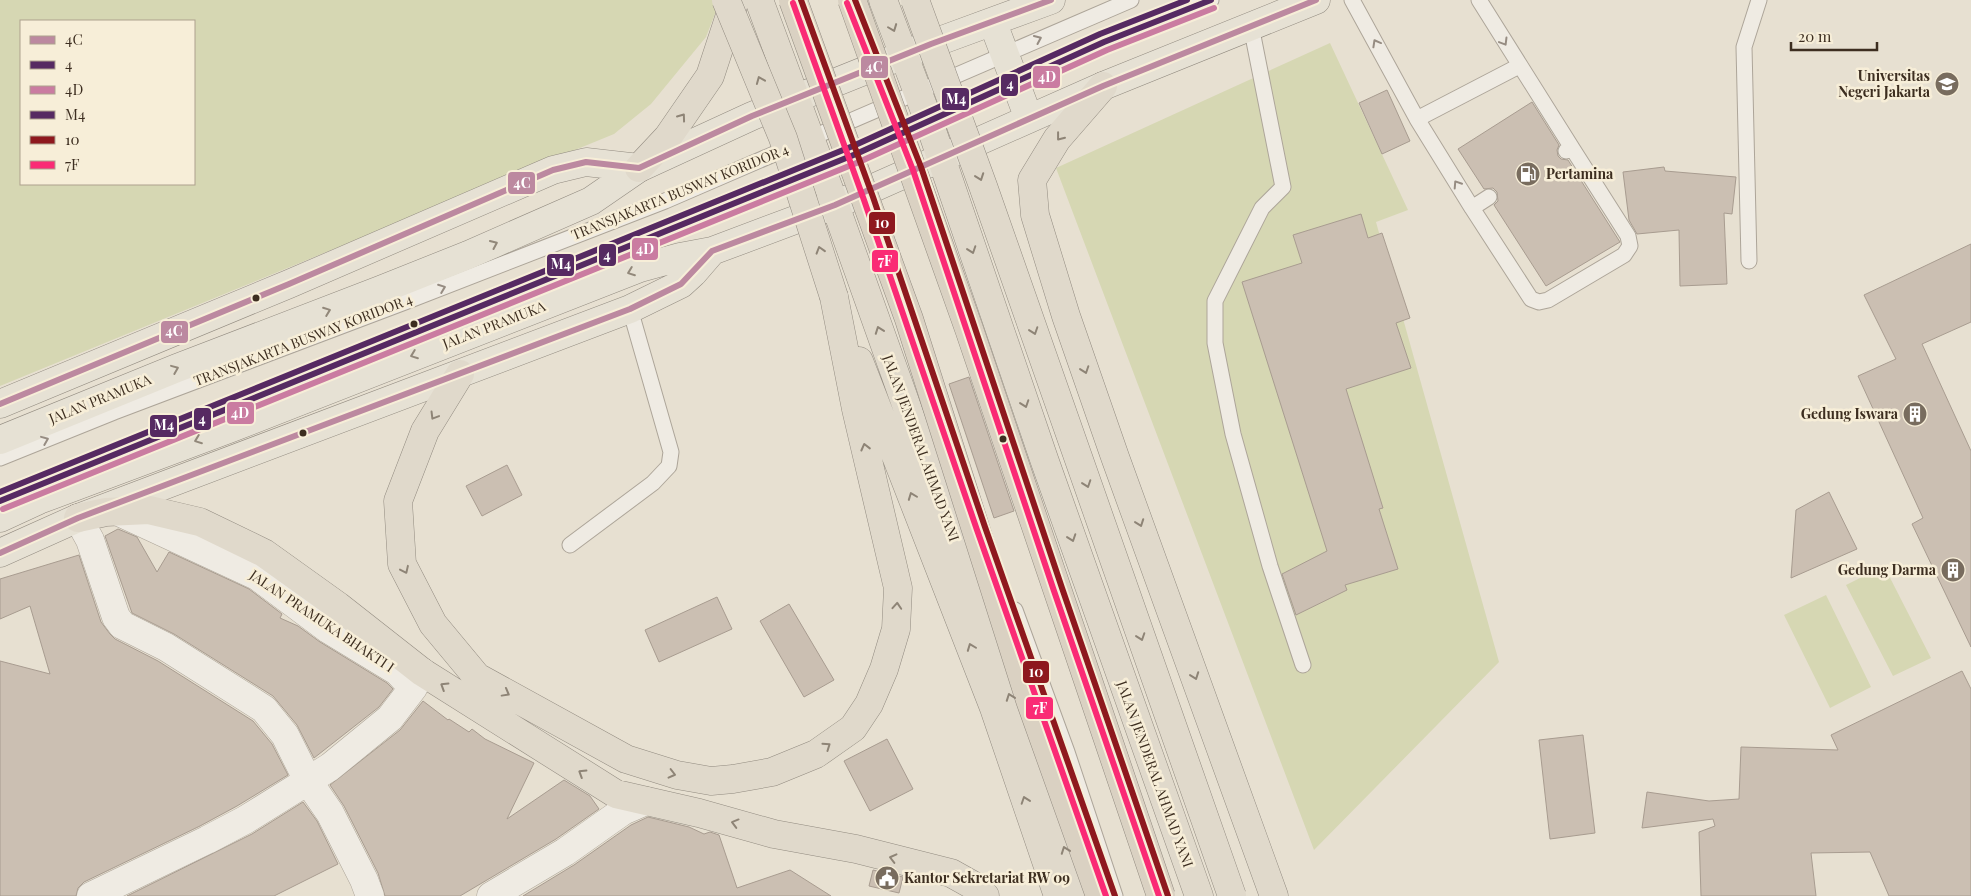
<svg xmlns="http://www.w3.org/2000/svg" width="1971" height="896" viewBox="0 0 1971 896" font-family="'Playfair Display',serif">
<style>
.green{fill:#d6d7b3;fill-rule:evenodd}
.building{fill:#cbbfb2;stroke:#a89c90}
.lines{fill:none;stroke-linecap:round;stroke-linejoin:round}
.service-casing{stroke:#ada599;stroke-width:17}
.minor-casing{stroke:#ada599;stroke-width:29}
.primary-casing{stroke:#928b80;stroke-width:29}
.trunk-casing{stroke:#928b80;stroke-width:29}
.service{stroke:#efebe3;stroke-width:15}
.minor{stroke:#efebe3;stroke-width:28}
.primary{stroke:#e6e1d4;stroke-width:28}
.trunk{stroke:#e0d9cb;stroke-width:28}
.trunk-bridge-casing{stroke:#928b80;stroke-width:29;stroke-linecap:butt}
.motorway-bridge-casing{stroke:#928b80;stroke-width:29;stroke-linecap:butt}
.trunk-bridge{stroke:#e0d9cb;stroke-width:28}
.motorway-bridge{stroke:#dad1c2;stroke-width:28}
.bus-1-casing{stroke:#f7eed8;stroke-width:10}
.bus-2-casing{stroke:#f7eed8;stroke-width:10}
.bus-3-casing{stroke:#f7eed8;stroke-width:10}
.bus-4-casing{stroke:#f7eed8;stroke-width:10}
.bus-5-casing{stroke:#f7eed8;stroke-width:10}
.bus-6-casing{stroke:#f7eed8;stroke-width:10}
.bus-1{stroke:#bc89a0;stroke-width:6}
.bus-2{stroke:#562a62;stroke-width:6}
.bus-3{stroke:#ca7ca1;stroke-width:6}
.bus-4{stroke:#562a62;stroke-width:6}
.bus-5{stroke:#8e181e;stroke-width:6}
.bus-6{stroke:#fa2b75;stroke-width:6}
.oneway{stroke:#8e8476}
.oneway2{stroke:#968c82}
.oneway3{stroke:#92887a}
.bus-dot{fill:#3d2e20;stroke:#f7eed8;stroke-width:2}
.labels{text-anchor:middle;stroke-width:5;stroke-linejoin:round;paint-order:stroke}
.poi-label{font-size:14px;font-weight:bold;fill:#3d2e20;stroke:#f7eed8;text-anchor:end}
.street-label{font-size:14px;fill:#3d2e20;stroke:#f7eed8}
.line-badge{stroke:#f7eed8;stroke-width:2}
.badge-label{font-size:14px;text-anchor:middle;font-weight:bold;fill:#fff}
</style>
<rect width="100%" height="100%" fill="#e7e0d1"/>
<!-- green -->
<path class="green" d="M0,0h716l2,6 -12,31 -55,67 -37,30 -614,252zM21,21h173v163h-173z
M1330,43l78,167 -32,12 123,440 -185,188 -258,-682z
M1884,566l47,92 -38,18 -47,-91z
M1826,595l45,92 -41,21 -46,-93z"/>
<!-- building -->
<path class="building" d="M1387,90l23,51 -28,13 -23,-51z
M1532,102l27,43 -2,5 1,6 3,3 7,1 52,82 -74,44 -52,-81 4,-4 -1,-9 -4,-4 -9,1 -26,-40z
M1664,167l1,4 71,6 -4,37 -8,-1 3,71 -47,2 -1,-56 -42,4 -8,-14 -6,-48z
M1361,214l7,24 14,-5 28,85 -14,5 15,45 -65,21 37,119 -4,1 19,60 -53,16 2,5 -51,25 -14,-41 45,-23 -85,-269 60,-19 -9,-28z
M1971,244v78l-49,22 49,107v196l-59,-123 11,-6 -65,-142 38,-17 -32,-64z
M969,377l45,134 -20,7 -45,-134z
M507,465l15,30 -40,21 -16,-30z
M1829,492l28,57 -66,29 5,-68z
M118,529l19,8 20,35 12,-20 80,37 33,25 -2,4 18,8 22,16 67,41 6,6 -14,18 -65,51 -17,-33 -24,-29 -99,-62 -42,-21 -27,-77z
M79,555l22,67 9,12 5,5 43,22 95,60 19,23 16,31 -51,31 -37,20 -116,56 -6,6 -2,8h-76v-235l50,13 -20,-68 -30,13v-40z
M717,597l15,32 -73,33 -14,-32z
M789,604l45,76 -30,17 -44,-76z
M1962,671l9,18v207h-82l-19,-44 -59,1 5,43h-115l-2,-64 16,-6 -2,-7 -71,9 5,-36 62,9 30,-2 2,-52 97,3 -7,-15z
M423,701l25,19 1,-1 20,13 3,-3 13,10 49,24 -27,56 57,-39 26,16 9,13 -43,30 -96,57h-75l-7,-23 -34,-67 -14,-21 70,-55z
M1583,735l12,98 -45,6 -11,-99z
M887,739l26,50 -43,22 -26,-50z
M303,802l14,19 21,43 -64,32h-147l125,-62z
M648,817l41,10 15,7 6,-2 9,3 18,53 53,-18 41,26h-308l51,-31 57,-40z
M873,870l30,7 -4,16 -30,-7z"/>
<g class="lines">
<defs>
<path id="service" d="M1352,0l65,119 55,89 17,-11
M1479,0l93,148 -6,3
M1251,26l32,161 -21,21 -47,93v42l18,91 37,132 33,99
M1417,119l102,-53
M1472,208l59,91 8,3 9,-2 76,-45 6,-9 -2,-10 -56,-88
M1749,261l-5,-214 15,-47
M0,458l114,-46 291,-110 260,-101 466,-201
M0,501l856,-347 248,-112 107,-42
M570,545l83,-62 16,-17 2,-14 -41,-143
M1015,610l52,142 48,144"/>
<path id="minor" d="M117,511l140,65 71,53 69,42 16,17
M78,518l12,22 26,77 6,8 44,22 98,62 21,26 23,46 22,32 34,67 6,16
M91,896l116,-56 38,-20 85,-53 60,-49 23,-30 9,-16
M491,896l74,-44 58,-41 23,-10"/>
<path id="primary" d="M993,23l36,96
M0,404l289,-120 264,-114 33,-8 53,6
M0,440l177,-72 203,-78 88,-35 123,-54 48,-33 113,-52 179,-72 120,-44
M0,518l39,-18 190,-71 411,-161 40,-11 32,-6
M0,553l78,-35 552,-209 51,-25 12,-11 19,-22 123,-46 268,-119 213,-86"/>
<path id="trunk" d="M759,0l76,205 246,691
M883,0l46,122 115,337 155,437
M1103,86l-46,53 -25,41 3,35 31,101 49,141 159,439
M639,168l29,-31 42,-61 25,-76
M859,361l135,347 64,188
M460,374l-35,57 -27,70 4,63 31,60 44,53 149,82 51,16 34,6 22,-2 39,-7 44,-18 37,-26 16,-24 15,-35 12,-40 2,-41 -42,-179 -22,-112
M78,518l28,-6 43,-2 51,12 64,31 74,53 84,66 194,122 83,19 75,21 82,15 95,24 25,14 9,9"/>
</defs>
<!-- service casing -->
<use href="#service" class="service-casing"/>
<!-- minor casing -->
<use href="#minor" class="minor-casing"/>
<!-- primary casing -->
<use href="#primary" class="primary-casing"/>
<!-- trunk casing -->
<use href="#trunk" class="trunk-casing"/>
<!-- service -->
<use href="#service" class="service"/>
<!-- minor -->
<use href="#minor" class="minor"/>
<!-- primary -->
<use href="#primary" class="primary"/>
<!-- trunk -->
<use href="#trunk" class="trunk"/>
<defs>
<path id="trunk-bridge" d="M726,0l57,138 51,159
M915,0l68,186 249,710"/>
<path id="motorway-bridge" d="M793,0l116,319 121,381 70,196
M852,0l117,329 192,567"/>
</defs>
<!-- trunk-bridge casing -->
<use href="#trunk-bridge" class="trunk-bridge-casing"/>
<!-- motorway-bridge casing -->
<use href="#motorway-bridge" class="motorway-bridge-casing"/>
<!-- trunk-bridge -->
<use href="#trunk-bridge" class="trunk-bridge"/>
<!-- motorway-bridge -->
<use href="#motorway-bridge" class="motorway-bridge"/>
<defs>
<path id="bus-1" d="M0,404l289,-120 264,-114 33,-8 53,6 113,-52 179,-72 120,-44
M0,553l78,-35 552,-209 51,-25 31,-33 123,-46 268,-119 213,-86"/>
<path id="bus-2" d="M0,501l856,-347 248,-112 107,-42"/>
<path id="bus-3" d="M3,509l856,-347 248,-112 107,-42"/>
<path id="bus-4" d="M0,492l853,-346 247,-112 87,-34"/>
<path id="bus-5" d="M801,0l72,197 112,330 130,369
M855,0l66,167 141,421 106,308"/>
<path id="bus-6" d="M793,3l71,197 113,330 129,366
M847,3l66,167 141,421 105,305"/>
</defs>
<!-- bus-1 casing -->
<use href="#bus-1" class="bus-1-casing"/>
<!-- bus-2 casing -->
<use href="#bus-2" class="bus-2-casing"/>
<!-- bus-3 casing -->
<use href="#bus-3" class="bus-3-casing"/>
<!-- bus-4 casing -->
<use href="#bus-4" class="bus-4-casing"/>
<!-- bus-5 casing -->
<use href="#bus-5" class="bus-5-casing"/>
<!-- bus-6 casing -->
<use href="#bus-6" class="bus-6-casing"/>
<!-- bus-1 -->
<use href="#bus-1" class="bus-1"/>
<!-- bus-2 -->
<use href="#bus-2" class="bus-2"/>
<!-- bus-3 -->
<use href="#bus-3" class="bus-3"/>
<!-- bus-4 -->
<use href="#bus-4" class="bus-4"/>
<!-- bus-5 -->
<use href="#bus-5" class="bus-5"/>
<!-- bus-6 -->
<use href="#bus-6" class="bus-6"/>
</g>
<!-- one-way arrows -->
<defs><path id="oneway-chevron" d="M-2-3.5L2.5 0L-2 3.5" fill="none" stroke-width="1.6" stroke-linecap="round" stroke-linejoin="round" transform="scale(1.25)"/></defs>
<g class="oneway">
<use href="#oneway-chevron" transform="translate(893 28) rotate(69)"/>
<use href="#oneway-chevron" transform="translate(760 80) rotate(-112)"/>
<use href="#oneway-chevron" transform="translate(682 117) rotate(-54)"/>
<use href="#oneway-chevron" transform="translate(1060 137) rotate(128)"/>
<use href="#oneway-chevron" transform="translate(980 177) rotate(70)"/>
<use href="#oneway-chevron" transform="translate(820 250) rotate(-107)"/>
<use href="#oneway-chevron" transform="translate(972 250) rotate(71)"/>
<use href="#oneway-chevron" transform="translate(879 330) rotate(-110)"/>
<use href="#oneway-chevron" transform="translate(1034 331) rotate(71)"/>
<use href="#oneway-chevron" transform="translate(1085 370) rotate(71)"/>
<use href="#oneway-chevron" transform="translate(1025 404) rotate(71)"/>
<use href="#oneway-chevron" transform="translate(434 416) rotate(121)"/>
<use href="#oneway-chevron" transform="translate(865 447) rotate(-104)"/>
<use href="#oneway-chevron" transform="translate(1087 484) rotate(71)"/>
<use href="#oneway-chevron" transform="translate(912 496) rotate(-111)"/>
<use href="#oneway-chevron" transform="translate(1140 523) rotate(70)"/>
<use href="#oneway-chevron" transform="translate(1072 538) rotate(71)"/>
<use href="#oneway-chevron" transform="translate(405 570) rotate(65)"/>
<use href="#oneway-chevron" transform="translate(897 606) rotate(-86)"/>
<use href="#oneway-chevron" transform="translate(1141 637) rotate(71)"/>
<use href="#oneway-chevron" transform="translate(971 647) rotate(-111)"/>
<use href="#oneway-chevron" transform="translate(1195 676) rotate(70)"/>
<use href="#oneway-chevron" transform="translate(444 686) rotate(-148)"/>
<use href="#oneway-chevron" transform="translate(506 693) rotate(29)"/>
<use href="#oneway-chevron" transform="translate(1010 697) rotate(-110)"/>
<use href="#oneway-chevron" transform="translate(827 746) rotate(-35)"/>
<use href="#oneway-chevron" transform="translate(582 773) rotate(-148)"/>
<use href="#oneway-chevron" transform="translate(672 774) rotate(14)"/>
<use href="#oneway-chevron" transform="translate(1025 800) rotate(-109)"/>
<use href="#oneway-chevron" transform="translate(735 823) rotate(-165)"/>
<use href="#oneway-chevron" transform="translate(1065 850) rotate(-110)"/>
<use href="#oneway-chevron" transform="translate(893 858) rotate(-166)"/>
</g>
<g class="oneway2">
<use href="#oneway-chevron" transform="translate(1038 39) rotate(-24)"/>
<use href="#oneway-chevron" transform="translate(1504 42) rotate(59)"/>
<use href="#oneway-chevron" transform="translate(1376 43) rotate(-119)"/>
<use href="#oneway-chevron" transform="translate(1457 184) rotate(-123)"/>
<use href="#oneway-chevron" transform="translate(442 288) rotate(-21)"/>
<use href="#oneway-chevron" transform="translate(45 440) rotate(-22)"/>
</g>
<g class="oneway3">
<use href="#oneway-chevron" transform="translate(494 244) rotate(-24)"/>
<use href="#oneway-chevron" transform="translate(631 272) rotate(159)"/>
<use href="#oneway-chevron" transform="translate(327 311) rotate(-21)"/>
<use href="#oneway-chevron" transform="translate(414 355) rotate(159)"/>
<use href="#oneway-chevron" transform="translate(175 369) rotate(-22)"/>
<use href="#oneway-chevron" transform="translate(198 440) rotate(159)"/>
</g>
<!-- icons -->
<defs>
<symbol id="university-disc" viewBox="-11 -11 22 22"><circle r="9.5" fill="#786c5e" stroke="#f7eed8"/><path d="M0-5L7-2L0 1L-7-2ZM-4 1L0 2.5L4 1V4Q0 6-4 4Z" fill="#fff"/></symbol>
<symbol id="fuel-disc" viewBox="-11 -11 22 22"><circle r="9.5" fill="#786c5e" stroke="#f7eed8"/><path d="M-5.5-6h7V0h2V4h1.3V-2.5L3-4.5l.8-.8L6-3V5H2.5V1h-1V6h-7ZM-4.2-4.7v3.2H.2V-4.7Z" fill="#fff"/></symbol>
<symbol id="building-disc" viewBox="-11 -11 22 22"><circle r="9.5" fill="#786c5e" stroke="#f7eed8"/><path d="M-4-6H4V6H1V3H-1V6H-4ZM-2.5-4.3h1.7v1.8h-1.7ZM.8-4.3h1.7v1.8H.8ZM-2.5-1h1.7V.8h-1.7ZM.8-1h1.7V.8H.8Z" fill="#fff"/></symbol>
<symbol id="civic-disc" viewBox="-11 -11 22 22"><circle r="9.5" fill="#786c5e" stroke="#f7eed8"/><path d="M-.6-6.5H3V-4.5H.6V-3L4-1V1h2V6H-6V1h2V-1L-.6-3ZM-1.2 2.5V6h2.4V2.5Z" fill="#fff"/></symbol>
</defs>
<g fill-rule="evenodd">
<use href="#university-disc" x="1933" y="70" width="28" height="28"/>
<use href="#fuel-disc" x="1514" y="160" width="28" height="28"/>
<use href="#building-disc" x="1901" y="400" width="28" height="28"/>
<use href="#building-disc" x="1939" y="556" width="28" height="28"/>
<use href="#civic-disc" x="873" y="864" width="28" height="28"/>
</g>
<!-- markers -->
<g class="bus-dot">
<circle cx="256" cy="298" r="4.5"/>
<circle cx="414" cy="324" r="4.5"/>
<circle cx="303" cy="433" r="4.5"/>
<circle cx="1003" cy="439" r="4.5"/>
</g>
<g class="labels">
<!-- poi labels -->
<g class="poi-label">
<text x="1930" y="81">Universitas<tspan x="1930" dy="16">Negeri Jakarta</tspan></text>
<text x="1546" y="179" text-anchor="start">Pertamina</text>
<text x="1898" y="419">Gedung Iswara</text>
<text x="1936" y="575">Gedung Darma</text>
<text x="904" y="883" text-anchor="start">Kantor Sekretariat RW 09</text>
</g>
<!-- street labels -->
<g class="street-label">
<text transform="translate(680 192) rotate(-22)" y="5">TRANSJAKARTA BUSWAY KORIDOR 4</text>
<text transform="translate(494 325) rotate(-21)" y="5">JALAN PRAMUKA</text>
<text transform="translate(303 340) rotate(-21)" y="5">TRANSJAKARTA BUSWAY KORIDOR 4</text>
<text transform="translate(100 399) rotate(-22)" y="5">JALAN PRAMUKA</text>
<text transform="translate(921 448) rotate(70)" y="5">JALAN JENDERAL AHMAD YANI</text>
<text transform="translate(322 621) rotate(34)" y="5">JALAN PRAMUKA BHAKTI I</text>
<text transform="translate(1155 774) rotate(70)" y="5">JALAN JENDERAL AHMAD YANI</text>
</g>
</g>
<g class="line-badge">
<rect x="860" y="55" width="29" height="24" rx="5" fill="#bc89a0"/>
<rect x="1032" y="65" width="29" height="24" rx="5" fill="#ca7ca1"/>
<rect x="1000" y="73" width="19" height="24" rx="5" fill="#562a62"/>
<rect x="941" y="87" width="29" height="24" rx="5" fill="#562a62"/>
<rect x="507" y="171" width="29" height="24" rx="5" fill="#bc89a0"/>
<rect x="868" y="211" width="28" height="24" rx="5" fill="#8e181e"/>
<rect x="631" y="237" width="28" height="24" rx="5" fill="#ca7ca1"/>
<rect x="598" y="243" width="19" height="24" rx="5" fill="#562a62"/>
<rect x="871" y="249" width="28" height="24" rx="5" fill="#fa2b75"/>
<rect x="546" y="253" width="29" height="24" rx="5" fill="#562a62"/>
<rect x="160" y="320" width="29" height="24" rx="5" fill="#bc89a0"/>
<rect x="226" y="401" width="29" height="24" rx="5" fill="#ca7ca1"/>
<rect x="193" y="407" width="19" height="24" rx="5" fill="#562a62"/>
<rect x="149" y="414" width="29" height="24" rx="5" fill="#562a62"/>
<rect x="1022" y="660" width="28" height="24" rx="5" fill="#8e181e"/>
<rect x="1025" y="696" width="29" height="24" rx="5" fill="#fa2b75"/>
</g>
<g class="badge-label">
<text x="874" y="72">4C</text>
<text x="1047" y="82">4D</text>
<text x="1010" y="89">4</text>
<text x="956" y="104">M4</text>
<text x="522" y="188">4C</text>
<text x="882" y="228">10</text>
<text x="645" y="254">4D</text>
<text x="607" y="260">4</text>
<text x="885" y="266">7F</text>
<text x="561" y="269">M4</text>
<text x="174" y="336">4C</text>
<text x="240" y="418">4D</text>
<text x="202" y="424">4</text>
<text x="164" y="430">M4</text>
<text x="1036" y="677">10</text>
<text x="1040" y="713">7F</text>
</g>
<!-- legend -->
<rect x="20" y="20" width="175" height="165" fill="#f7eed8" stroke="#ada18e"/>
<rect x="30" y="36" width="25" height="8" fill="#bc89a0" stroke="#ada18e"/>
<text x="65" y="45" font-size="15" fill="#3d2e20">4C</text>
<rect x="30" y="61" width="25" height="8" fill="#562a62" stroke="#ada18e"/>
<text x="65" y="70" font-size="15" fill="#3d2e20">4</text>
<rect x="30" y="86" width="25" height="8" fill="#ca7ca1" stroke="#ada18e"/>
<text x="65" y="95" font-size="15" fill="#3d2e20">4D</text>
<rect x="30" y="111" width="25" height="8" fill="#562a62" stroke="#ada18e"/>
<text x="65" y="120" font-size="15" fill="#3d2e20">M4</text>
<rect x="30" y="136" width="25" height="8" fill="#8e181e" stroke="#ada18e"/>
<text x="65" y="145" font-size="15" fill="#3d2e20">10</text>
<rect x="30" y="161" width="25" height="8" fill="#fa2b75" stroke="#ada18e"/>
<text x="65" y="170" font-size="15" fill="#3d2e20">7F</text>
<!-- scale -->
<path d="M1791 42v8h86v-8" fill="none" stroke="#3d2e20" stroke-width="2.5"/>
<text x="1798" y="42" font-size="15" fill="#3d2e20" stroke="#f7eed8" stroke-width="4" paint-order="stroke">20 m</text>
</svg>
